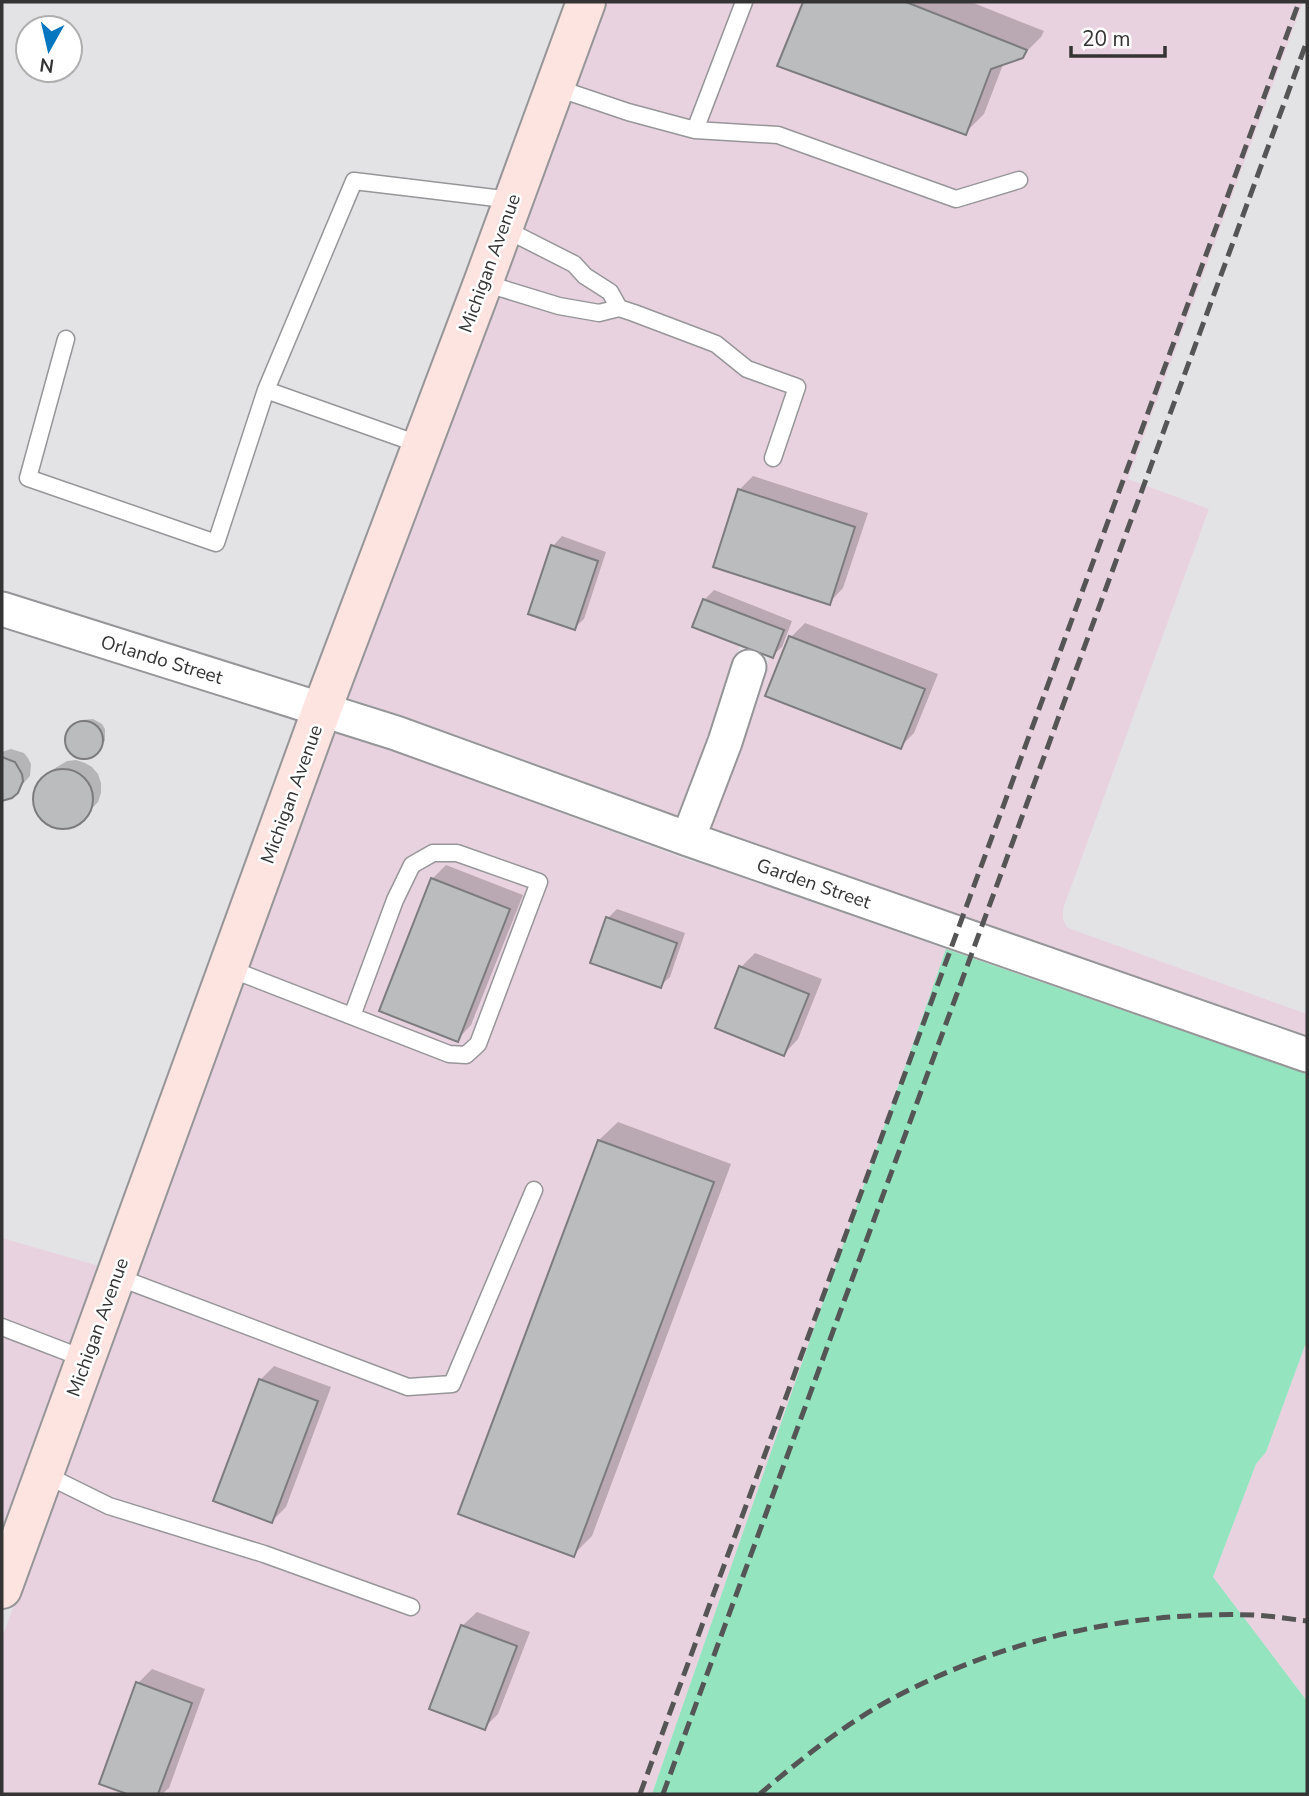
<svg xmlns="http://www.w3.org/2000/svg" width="1309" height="1796" viewBox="0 0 1309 1796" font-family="'Nunito Sans',sans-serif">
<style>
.commercial{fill:#e9d2df}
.green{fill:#93e4bf}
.shadow{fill:#0003}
.building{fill:#bbbcbe;stroke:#7c7c7e;stroke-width:2}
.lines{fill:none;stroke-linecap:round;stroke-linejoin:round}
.lane-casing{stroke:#969699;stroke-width:19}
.street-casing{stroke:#969699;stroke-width:37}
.secondary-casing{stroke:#969699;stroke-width:42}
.lane{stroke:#fff;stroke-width:16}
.street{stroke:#fff;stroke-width:33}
.secondary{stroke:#fde4e1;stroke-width:38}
.rail{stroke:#555556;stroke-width:5;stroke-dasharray:14 7;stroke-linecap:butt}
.labels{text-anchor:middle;stroke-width:5;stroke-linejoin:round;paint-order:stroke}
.street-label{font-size:19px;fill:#343435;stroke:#fff}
</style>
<rect width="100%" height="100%" fill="#e3e3e6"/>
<!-- commercial -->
<path class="commercial" d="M604,2h699l-175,477 81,30 -146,400v10l4,8 4,2 236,85v21l-325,-112 -272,-96 30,-79 30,-92 -30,-11 -30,91 -31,80 -278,-101 -57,-18z
M331,731l60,19 305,113 1,-1 249,87 -294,845h-650v-156z
M2,1238l97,28 -97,275z
M1307,1340v361l-94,-124 43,-113 10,-12z"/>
<!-- green -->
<path class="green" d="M946,949l361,125v266l-41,112 -10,12 -43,113 94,124v93h-655z"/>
<!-- shadow -->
<path class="shadow" d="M805,2h166l73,29 -3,6 -19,19 -18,6 -20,52 -19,19 -185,-68z
M753,476l115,37 -25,75 -14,15 -90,-113z
M562,536l44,16 -22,67 -10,9 -21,-82z
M714,590l78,31 -10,26 -10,9 -68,-56z
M805,623l133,51 -24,59 -14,14 -109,-110z
M93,719l9,5 3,5v12l-13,14 -11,2 -11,-6 -2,-4 -1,-10 11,-15 4,-2z
M11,749l13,4 4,5 3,6 -1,12 -18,20 -10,3v-47z
M76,760l9,3 7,4 6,7 3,9v10l-3,9 -17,18 -8,5 -10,2 -10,-2 -8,-5 -6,-7 -4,-8v-9l7,-16 10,-10 15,-9z
M446,865l77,30 -52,130 -14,15 -25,-161z
M617,909l68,24 -15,44 -10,9 -52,-68z
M755,953l67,26 -24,60 -14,15 -43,-87z
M618,1122l113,42 -139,372 -19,19 26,-415z
M274,1366l57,21 -45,120 -14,14 -12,-141z
M477,1612l53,20 -32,82 -14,14 -22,-102z
M152,1669l53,20 -36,99 -7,6h-30l-31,-11 37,-100z"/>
<!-- building -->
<path class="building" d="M803,2h103l121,48 -4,8 -32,11 -25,66 -189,-69z
M738,489l117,38 -25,78 -117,-38z
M551,545l47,16 -23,69 -47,-16z
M703,599l81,31 -11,28 -81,-31z
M789,636l136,53 -24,60 -136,-53z
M65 740a19 19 0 1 1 38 0a19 19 0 1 1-38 0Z
M2,757l13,5 7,12 1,7 -5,12 -6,5 -10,3z
M33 799a30 30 0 1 1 60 0a30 30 0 1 1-60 0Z
M431,878l79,31 -52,133 -79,-31z
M606,917l71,26 -16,45 -71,-25z
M739,966l70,28 -25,62 -69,-28z
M598,1140l116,42 -140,375 -116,-43z
M259,1379l59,22 -46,122 -59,-22z
M461,1625l56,21 -32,84 -56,-21z
M136,1682l56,21 -34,91h-31l-28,-10z"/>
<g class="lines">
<defs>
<path id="lane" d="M554,87l74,25 67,18 49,-128
M695,130l83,5 178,64 63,-19
M503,228l71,36 11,12 25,16 9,16
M484,283l75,23 40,7 20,-5 15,5 82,31 31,25 50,18 -24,71
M66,339l-38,139 188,65 50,-153 88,-209 158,19
M266,390l155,55
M228,968l221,86 17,1 12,-11 61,-162 -82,-29h-24l-21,12 -17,35 -43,116
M115,1276l293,111 44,-3 82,-194
M2,1327l83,32
M44,1474l65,32 155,48 147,53"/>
<path id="street" d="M2,609l394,124 292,106 619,216
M688,839l37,-97 24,-75"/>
<path id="secondary" d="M2,1589l320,-880 161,-426 103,-281"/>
</defs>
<!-- lane casing -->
<use href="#lane" class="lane-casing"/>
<!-- street casing -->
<use href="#street" class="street-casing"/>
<!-- secondary casing -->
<use href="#secondary" class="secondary-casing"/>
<!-- lane -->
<use href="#lane" class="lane"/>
<!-- street -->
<use href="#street" class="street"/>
<!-- secondary -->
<use href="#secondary" class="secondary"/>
<!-- rail -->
<path class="rail" d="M640,1794l659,-1792
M663,1794l644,-1753
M760,1794c43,-37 89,-73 139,-99 110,-57 232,-84 355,-80 18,1 36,4 53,6"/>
</g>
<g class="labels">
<!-- street labels -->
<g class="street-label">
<text transform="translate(489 263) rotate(-70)" y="7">Michigan Avenue</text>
<text transform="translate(162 659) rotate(17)" y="7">Orlando Street</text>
<text transform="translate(291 794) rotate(-70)" y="7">Michigan Avenue</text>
<text transform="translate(814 883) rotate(19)" y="7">Garden Street</text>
<text transform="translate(97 1327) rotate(-70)" y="7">Michigan Avenue</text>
</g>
</g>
<!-- border -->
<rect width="1309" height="1796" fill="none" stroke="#343435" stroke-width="7"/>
<!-- north arrow -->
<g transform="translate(49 49) rotate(188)"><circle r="33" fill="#ffffff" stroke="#aeaeae" stroke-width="2"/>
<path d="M0-5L12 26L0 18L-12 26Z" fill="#0475bf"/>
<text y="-10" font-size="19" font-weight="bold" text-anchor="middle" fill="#343435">N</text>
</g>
<!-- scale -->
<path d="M1071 46v10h94v-10" fill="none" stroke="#343435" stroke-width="3.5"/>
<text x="1082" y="46" font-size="21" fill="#343435" stroke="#ffffff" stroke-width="5" paint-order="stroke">20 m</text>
</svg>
